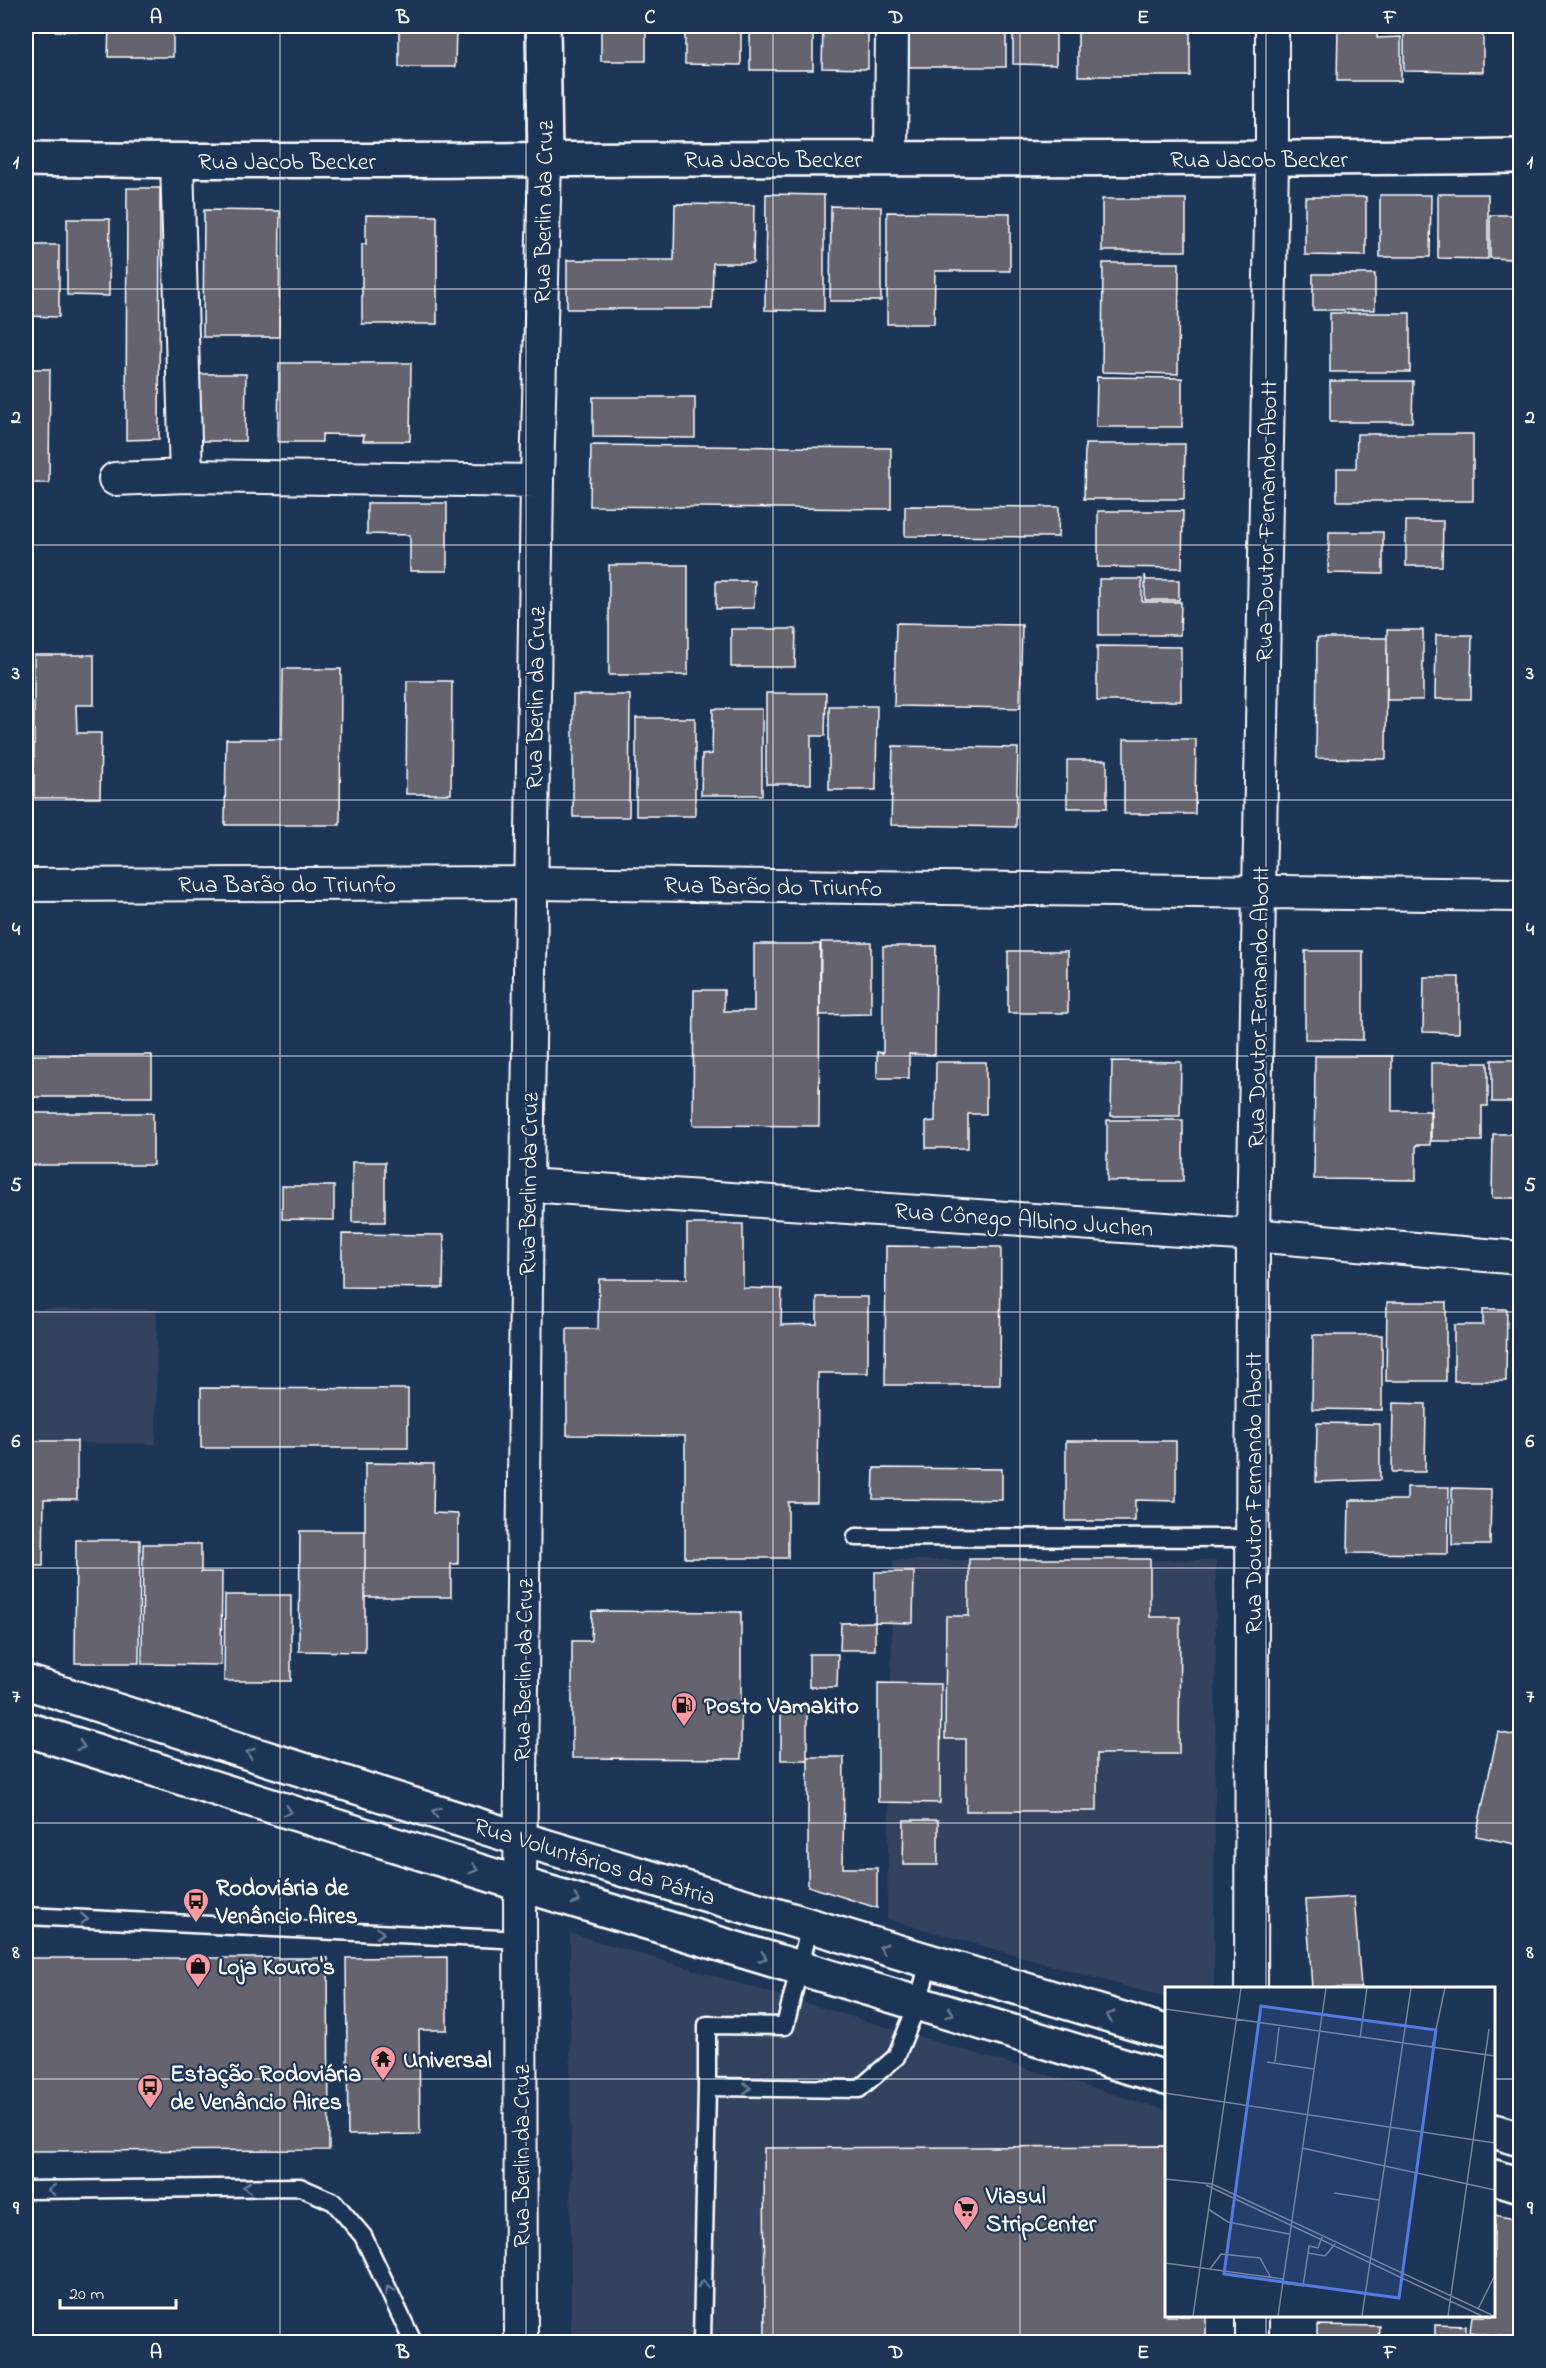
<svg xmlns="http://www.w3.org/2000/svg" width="1546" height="2368" viewBox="0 0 1546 2368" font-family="'Indie Flower',sans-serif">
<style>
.built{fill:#33435e}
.building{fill:#65646e;stroke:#fff;stroke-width:1.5}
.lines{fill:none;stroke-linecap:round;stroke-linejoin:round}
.lane-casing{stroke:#fff;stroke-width:21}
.street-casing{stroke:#fff;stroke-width:36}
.secondary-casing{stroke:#fff;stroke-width:38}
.lane{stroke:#1d3557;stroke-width:16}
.street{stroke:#1d3557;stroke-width:32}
.secondary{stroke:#1d3557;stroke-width:33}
.oneway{stroke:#6c7c92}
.grid{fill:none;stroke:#fff;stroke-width:1.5;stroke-opacity:0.55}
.labels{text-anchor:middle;stroke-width:4.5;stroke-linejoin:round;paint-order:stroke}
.street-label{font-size:24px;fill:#fff;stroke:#1d3557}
.poi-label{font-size:24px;font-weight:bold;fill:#fff;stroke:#1d3557;text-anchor:start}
.inset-road{fill:none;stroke:#77869a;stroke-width:1.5}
.view{fill:#567ae2;fill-opacity:0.15;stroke:#567ae2;stroke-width:3}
.inset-edge{fill:none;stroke:#fff;stroke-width:3}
.neatline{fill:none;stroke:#fff;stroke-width:2}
.grid-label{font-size:20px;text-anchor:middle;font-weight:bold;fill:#fff}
</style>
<rect width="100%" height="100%" fill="#1d3557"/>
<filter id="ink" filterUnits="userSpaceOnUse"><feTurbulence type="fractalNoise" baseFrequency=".0167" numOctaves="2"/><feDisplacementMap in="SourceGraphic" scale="12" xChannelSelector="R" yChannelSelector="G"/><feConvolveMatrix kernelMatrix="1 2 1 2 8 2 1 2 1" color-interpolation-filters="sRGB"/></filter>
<g filter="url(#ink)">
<!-- built -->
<path class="built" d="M26,1309h131l-1,135 -130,-1z
M893,1560h323l-2,428h-48v10l-279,-79z
M570,1933l596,177v206h40v26h-635z"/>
<!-- building -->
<path class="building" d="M55,26h52l-1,5h-51z
M109,26h64v31h-65z
M399,26h57l-1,41h-56z
M601,26h45v35h-45z
M685,26h56v39l-56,-1z
M750,26h63v44h-63z
M823,26h45v43l-46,-1z
M909,26h97v41h-97z
M1013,26h43v39l-43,-1z
M1078,26h112v50h-112z
M1338,26h39v12l24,-1v44h-64z
M1404,26h79v46l-79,-1z
M127,188h33l-1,251 -33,1z
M766,194l58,1v116l-59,-1z
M1438,194h50v65l-50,-1z
M1380,195h51l-1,62h-50z
M1305,197h61v59l-61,-1z
M1102,199h84v52h-84z
M675,204l79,1 -1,58h-40l-1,46h-145v-49h107z
M831,206l50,1v94h-51z
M204,210l76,1 -1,126h-76z
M887,212l123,1v58h-75l-1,53h-47z
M366,215l71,1v108h-75v-80h4z
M1490,215h30v70h-7v-26l-23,-1z
M67,219h43l-1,77 -42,-1z
M26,245h33v72l-33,-1z
M1103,263h76l-1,111 -76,-2z
M1313,274h62v36h-62z
M1330,313h80v59h-80z
M279,363h132l-1,78h-47l1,-6 -42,-1v8h-44z
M26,369h24l-1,114h-23z
M196,374h50l-1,67h-49z
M1097,377l85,1v49h-86z
M1330,381h83l-1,41h-82z
M593,397h102v41l-102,-1z
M1357,434h116v67h-136v-33h19z
M1085,444h100l-1,55h-100z
M591,445l300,3v61l-301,-3z
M367,503h80v68h-37v-36l-43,-1z
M905,506l154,1 -1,30 -153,-1z
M1098,511h85l-1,57 -84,-1z
M1406,521h37l-1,45h-36z
M1329,532h54v42l-55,-1z
M609,565h79v110h-79z
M1145,575l1,5h33v20h-34z
M1099,579h43v23h39l-1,33h-81z
M716,581h39l-1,27 -38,1z
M896,623l126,2 -2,83 -126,-2z
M731,629h65l-1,38h-64z
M1387,630h36v70h-36z
M1436,635h36l-1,64h-36z
M1317,638h70l-1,121 -70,-1z
M1097,646l84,1v54h-84z
M34,655h60v50h-18l1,28h24l-1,65h-66z
M283,669h58l-1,156h-115l1,-86h56z
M407,681h45l-1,113h-45z
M766,693h60l-1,43h-14v48h-45z
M573,695h57l-1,122h-56z
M26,699h4l-1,96h-3z
M829,706h48l-1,84h-47z
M713,709h49v86h-61l1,-40 10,-1z
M636,718h59v98h-59z
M1124,739h72l-1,75h-71z
M893,746l125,2 -2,79 -125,-2z
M1067,760h40v48h-40z
M821,942h50v72l-51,1z
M754,944h66l-1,182 -126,-1 1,-135h30v21h30z
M883,946h53l-1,109 -26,-1v24h-32v-26l6,1z
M1008,951h60v62h-60z
M1305,951h58v89l-58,-1z
M1424,977h35v56l-36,-1z
M26,1055h126v42h-126z
M1315,1056h77v55h38v34h-14v35l-102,-1z
M1492,1060h28v42h-28z
M1112,1061l69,1 -1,54h-69z
M936,1062h50v52h-18v34h-42v-26l9,-1z
M1431,1063h57v43h-6v35h-51z
M26,1113h127v52h-127z
M1107,1120h76v61h-76z
M1493,1134h27v64h-28z
M352,1162h33v60h-33z
M282,1186h52v34l-52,-1z
M687,1224h56v64l39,1 -1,36 36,-1v-27h51v76h-50l-1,129h-29v56h-103v-122l-118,-1v-106h31l1,-50h88z
M342,1234l102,1 -1,53 -101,-1z
M886,1246l115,1 -1,138h-115z
M1387,1302h59v79h-60z
M1483,1309h24l-1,72h-52v-56h29z
M1313,1335h69v75l-70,-1z
M201,1388l207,1v59h-207z
M1393,1403l33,1 -1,68h-33z
M1317,1423l63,1v56l-64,2z
M26,1441h51v58h-33l-1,67h-17z
M1066,1441h110v60l-41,-1v21h-69z
M365,1463l69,1 -1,49 25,1v50h-7v33h-86z
M874,1468l128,1v31l-129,-1z
M1407,1487h42l-1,67 -100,-1 1,-53h58z
M1452,1488l39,1 -1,56h-38z
M300,1531h65v121l-66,-1z
M76,1540h64l-1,123h-64z
M143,1544h58v28h21l-1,93 -79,-1z
M969,1559h181v58h30l-1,137h-82v57h-131v-72h-21l1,-123h23z
M875,1572h39l-1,51 -38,-1z
M225,1595h66v86h-67z
M592,1611l149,1v147l-169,-1v-117h19z
M875,1622v28h-35l1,-27z
M809,1654h29l-1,33h-28z
M878,1683l63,1 -1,119 -62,-1z
M781,1707l26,1v52h-26z
M1498,1732l22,5v108l-44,-9z
M808,1757h36l-1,111h34v40l-69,-22z
M904,1820h34v45h-35z
M1354,1897l7,91h-49l-6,-88z
M447,1957v73h-28l1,104 -72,1 -2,-177z
M26,1958h302l1,192 -303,1z
M1166,2146v170h40v26h-441l-1,-194z
M1494,2215l26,5v119l-50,-7 2,-16h22z
M1317,2325l62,1 -1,16h-61z
M1435,2325l31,1v16h-31z"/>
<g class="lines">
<defs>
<path id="lane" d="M856,1537l397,1
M26,1916l496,24
M707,2087v-62l78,1 25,-101
M26,2190l274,-3 34,15 29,34 50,106
M702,2342l5,-255 152,2 37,-32 22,-54 11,-41"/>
<path id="street" d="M891,158l1,-132
M177,162l9,314
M115,479l71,-3 351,5
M26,885l507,-2 987,12
M527,1185l726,50 267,23
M1251,1988l2,-753 19,-1075v-134
M1252,2316v26
M521,2342l-1,-458 7,-699 10,-704 8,-322"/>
<path id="secondary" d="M543,26l2,133
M26,159c227,4 455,0 683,0 271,-1 541,1 811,-3
M26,1682l495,157 645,193
M26,1729l494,155 646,194
M1494,2131l26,8
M1494,2177l26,8"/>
</defs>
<!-- lane casing -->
<use href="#lane" class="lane-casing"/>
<!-- street casing -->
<use href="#street" class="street-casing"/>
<!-- secondary casing -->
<use href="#secondary" class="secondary-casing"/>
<!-- lane -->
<use href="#lane" class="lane"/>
<!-- street -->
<use href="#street" class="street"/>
<!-- secondary -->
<use href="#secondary" class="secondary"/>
</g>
<!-- one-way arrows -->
<defs><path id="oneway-chevron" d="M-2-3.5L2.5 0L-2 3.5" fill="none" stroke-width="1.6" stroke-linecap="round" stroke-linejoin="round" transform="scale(1.5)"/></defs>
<g class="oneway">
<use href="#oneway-chevron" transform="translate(81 1746) rotate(17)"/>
<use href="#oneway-chevron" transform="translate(250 1753) rotate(-162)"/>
<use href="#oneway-chevron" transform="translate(288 1811) rotate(17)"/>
<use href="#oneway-chevron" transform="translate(436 1812) rotate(-162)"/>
<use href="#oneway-chevron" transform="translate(474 1869) rotate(17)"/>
<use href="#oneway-chevron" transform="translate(576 1900) rotate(17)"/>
<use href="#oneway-chevron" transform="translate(84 1919) rotate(3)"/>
<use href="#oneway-chevron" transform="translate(380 1933) rotate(3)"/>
<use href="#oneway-chevron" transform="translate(883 1948) rotate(-163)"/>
<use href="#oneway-chevron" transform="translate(763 1957) rotate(17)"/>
<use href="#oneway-chevron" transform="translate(950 2013) rotate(17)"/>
<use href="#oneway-chevron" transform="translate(1110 2016) rotate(-163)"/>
<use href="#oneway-chevron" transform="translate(747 2088) rotate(1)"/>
<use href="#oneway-chevron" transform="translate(247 2187) rotate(179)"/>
<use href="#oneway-chevron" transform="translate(52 2190) rotate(179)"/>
<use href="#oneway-chevron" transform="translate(703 2284) rotate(-89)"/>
<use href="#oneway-chevron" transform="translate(389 2290) rotate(-115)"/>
</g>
</g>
<!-- grid -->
<path class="grid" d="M280,26v2316M526,26v2316M773,26v2316M1020,26v2316M1266,26v1962M26,289h1494M26,545h1494M26,800h1494M26,1056h1494M26,1312h1494M26,1568h1494M26,1823h1494M26,2079h1140M1494,2079h26M1266,2316v26"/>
<!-- icons -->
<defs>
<symbol id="fuel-pin" viewBox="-11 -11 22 30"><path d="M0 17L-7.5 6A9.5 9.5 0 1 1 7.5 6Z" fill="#ff9aa2" stroke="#1d3557"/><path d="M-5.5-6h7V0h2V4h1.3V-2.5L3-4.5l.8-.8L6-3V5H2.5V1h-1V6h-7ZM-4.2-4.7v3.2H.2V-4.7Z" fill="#111"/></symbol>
<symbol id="bus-pin" viewBox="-11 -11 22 30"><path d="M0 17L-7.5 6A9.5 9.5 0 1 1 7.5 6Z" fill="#ff9aa2" stroke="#1d3557"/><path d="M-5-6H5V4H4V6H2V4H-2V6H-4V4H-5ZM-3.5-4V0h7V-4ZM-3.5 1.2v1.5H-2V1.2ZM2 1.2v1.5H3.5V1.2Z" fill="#111"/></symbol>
<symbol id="shop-pin" viewBox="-11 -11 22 30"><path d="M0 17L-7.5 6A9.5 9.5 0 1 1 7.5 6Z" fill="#ff9aa2" stroke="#1d3557"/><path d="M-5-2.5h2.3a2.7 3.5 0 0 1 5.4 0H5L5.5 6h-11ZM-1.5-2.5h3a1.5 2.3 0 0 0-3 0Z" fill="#111"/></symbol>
<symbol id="temple-pin" viewBox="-11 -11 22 30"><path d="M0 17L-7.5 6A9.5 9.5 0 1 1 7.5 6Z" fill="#ff9aa2" stroke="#1d3557"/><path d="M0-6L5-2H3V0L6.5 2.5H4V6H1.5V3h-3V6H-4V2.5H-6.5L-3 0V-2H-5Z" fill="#111"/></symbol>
<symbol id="supermarket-pin" viewBox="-11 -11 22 30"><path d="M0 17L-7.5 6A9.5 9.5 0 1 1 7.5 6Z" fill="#ff9aa2" stroke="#1d3557"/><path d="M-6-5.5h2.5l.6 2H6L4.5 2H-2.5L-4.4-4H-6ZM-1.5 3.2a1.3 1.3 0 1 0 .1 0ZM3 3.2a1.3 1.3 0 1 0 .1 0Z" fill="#111"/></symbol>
</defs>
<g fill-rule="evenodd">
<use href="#fuel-pin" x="669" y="1690" width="30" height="40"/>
<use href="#bus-pin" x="181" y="1886" width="30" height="40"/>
<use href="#shop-pin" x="183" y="1951" width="30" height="40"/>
<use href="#temple-pin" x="368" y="2044" width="30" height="40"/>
<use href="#bus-pin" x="135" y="2072" width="30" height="40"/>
<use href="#supermarket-pin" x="951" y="2194" width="30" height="40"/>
</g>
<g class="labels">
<!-- street labels -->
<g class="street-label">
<text x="773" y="167">Rua Jacob Becker</text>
<text x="1259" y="167">Rua Jacob Becker</text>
<text x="287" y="169">Rua Jacob Becker</text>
<text transform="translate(543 212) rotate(-89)" y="8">Rua Berlin da Cruz</text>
<text transform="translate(1266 521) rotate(-89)" y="8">Rua Doutor Fernando Abott</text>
<text transform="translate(535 698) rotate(-89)" y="8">Rua Berlin da Cruz</text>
<text x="287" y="892">Rua Barão do Triunfo</text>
<text transform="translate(773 886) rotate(1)" y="8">Rua Barão do Triunfo</text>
<text transform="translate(1258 1007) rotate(-89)" y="8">Rua Doutor Fernando Abott</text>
<text transform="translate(528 1184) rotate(-89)" y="8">Rua Berlin da Cruz</text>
<text transform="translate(1024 1219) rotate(4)" y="8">Rua Cônego Albino Juchen</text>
<text transform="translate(1253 1493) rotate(-90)" y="8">Rua Doutor Fernando Abott</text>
<text transform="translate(523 1670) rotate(-89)" y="8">Rua Berlin da Cruz</text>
<text transform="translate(595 1861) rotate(17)" y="8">Rua Voluntários da Pátria</text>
<text transform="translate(521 2156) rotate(-90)" y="8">Rua Berlin da Cruz</text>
</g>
<!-- poi labels -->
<g class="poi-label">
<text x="704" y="1713">Posto Vamakito</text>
<text x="216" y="1895">Rodoviária de<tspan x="216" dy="28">Venâncio Aires</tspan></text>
<text x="218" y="1974">Loja Kouro's</text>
<text x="403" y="2067">Universal</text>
<text x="170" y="2081">Estação Rodoviária<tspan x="170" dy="28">de Venâncio Aires</tspan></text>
<text x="986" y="2203">Viasul<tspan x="986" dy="28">StripCenter</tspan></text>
</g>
</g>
<!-- overview -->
<g transform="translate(1165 1987)">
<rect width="330" height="330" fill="#1d3557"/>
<path class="inset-road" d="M0,22l330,47M195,51l7,-50M267,61l13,-60M102,75l47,7M110,75l4,-35M0,106l330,50M137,161l193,42M0,192l47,5 282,132M41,198l276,131M169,206l45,7M43,222l20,13 61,12M143,266l1,-7 9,2 4,-11M0,276l118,16M45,282l11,-15 39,4 11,20M117,296l21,3 5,-33 17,3 10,-12M313,322l17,-34M28,329l48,-328M113,329l48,-328M197,329l49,-328M283,329l41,-287"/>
<path class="view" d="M96,19l175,24 -37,268 -175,-24z"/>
<rect width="330" height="330" class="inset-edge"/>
</g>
<!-- margin -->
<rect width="1546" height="2368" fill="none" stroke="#1d3557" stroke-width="66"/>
<!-- scale -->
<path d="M60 2299v9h116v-9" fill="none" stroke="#ffffff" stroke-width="3"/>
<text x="69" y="2299" font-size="18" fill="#ffffff" stroke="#1d3557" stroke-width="4.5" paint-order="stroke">20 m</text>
<rect x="33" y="33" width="1480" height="2302" class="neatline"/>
<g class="grid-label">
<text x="156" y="23">A</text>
<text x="403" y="23">B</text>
<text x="650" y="23">C</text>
<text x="896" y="23">D</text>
<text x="1143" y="23">E</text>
<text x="1390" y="23">F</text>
<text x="16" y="168">1</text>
<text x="1530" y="168">1</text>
<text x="16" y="423">2</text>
<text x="1530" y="423">2</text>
<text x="16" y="679">3</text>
<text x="1530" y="679">3</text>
<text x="16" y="935">4</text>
<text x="1530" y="935">4</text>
<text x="16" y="1191">5</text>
<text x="1530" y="1191">5</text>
<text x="16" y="1447">6</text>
<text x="1530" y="1447">6</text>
<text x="16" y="1702">7</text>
<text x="1530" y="1702">7</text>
<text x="16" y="1958">8</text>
<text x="1530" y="1958">8</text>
<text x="16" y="2214">9</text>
<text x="1530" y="2214">9</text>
<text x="156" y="2358">A</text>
<text x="403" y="2358">B</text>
<text x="650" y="2358">C</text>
<text x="896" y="2358">D</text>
<text x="1143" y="2358">E</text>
<text x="1390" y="2358">F</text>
</g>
</svg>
